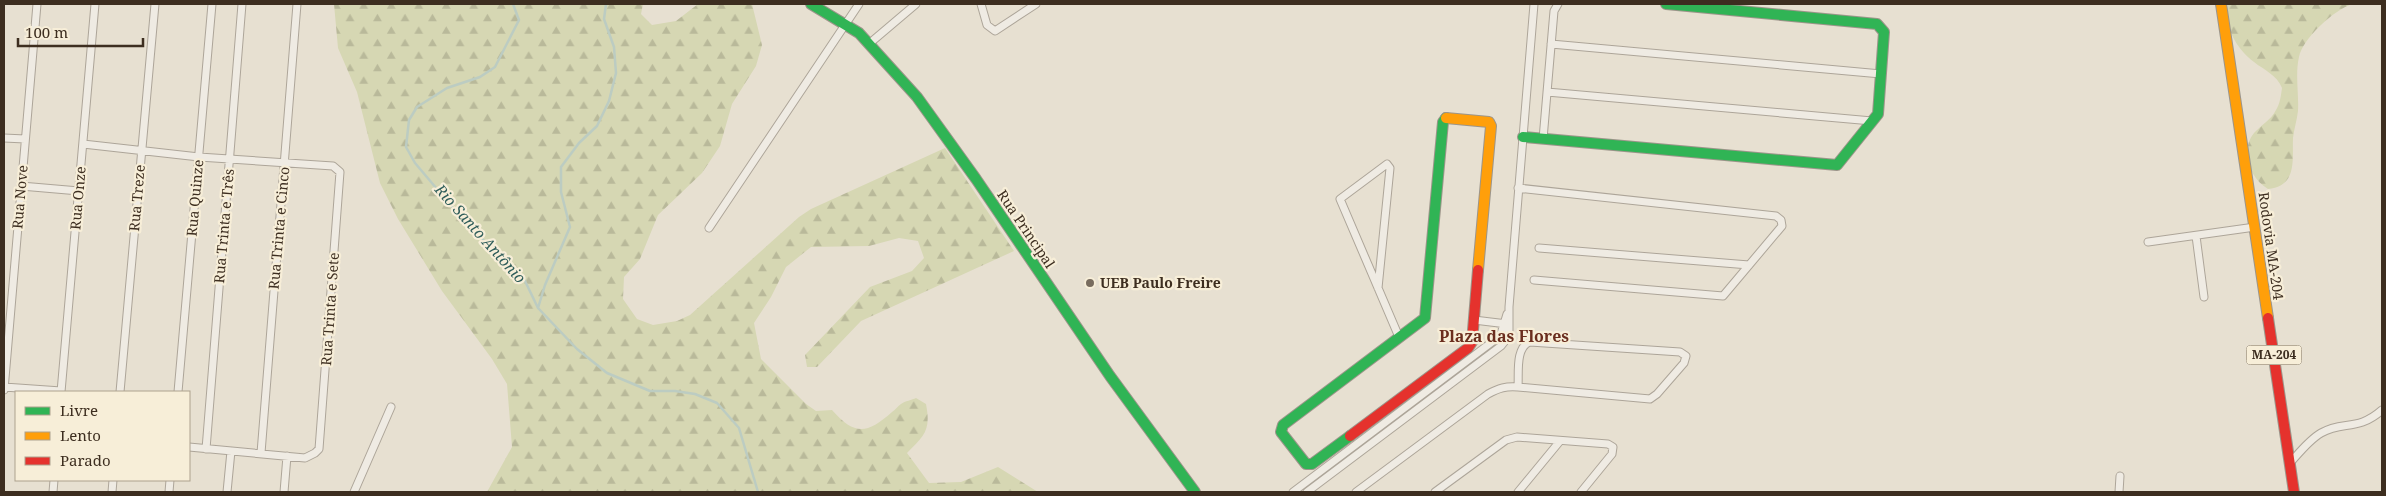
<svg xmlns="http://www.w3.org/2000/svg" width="2386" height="496" viewBox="0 0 2386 496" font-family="'Noto Serif',serif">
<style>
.forest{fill:url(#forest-firs)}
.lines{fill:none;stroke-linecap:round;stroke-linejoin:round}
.stream{stroke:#bcccc2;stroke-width:2.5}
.street-casing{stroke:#ada599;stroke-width:9}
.fast-casing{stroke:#9c958a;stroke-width:12}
.slow-casing{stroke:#9c958a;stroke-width:12}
.jam-casing{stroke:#9c958a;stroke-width:12}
.street{stroke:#efebe3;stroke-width:7}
.fast{stroke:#30b455;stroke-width:10}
.slow{stroke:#ff9f0a;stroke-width:10}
.jam{stroke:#e5322d;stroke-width:10}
.poi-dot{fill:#786c5e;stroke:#f7eed8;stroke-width:2}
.labels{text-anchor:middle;stroke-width:4.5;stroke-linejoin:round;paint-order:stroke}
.shield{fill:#f7eed8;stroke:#756857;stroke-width:1}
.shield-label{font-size:12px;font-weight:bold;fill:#3d2e20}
.street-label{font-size:14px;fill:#3d2e20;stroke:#f7eed8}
.poi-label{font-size:14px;font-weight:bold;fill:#3d2e20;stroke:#f7eed8;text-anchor:start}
.water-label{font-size:15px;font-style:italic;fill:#2f5d5a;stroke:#f7eed8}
.quarter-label{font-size:16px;font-weight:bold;fill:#6b2e1e;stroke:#f7eed8}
</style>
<defs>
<pattern id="forest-firs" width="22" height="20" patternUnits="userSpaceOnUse" patternTransform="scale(1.25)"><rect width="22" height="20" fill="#d6d7b3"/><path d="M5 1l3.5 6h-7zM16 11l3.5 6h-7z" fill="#b9b99a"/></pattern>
</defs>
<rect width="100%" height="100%" fill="#e7e0d1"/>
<!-- forest -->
<path class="forest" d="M334,4h309l-2,10 11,11 24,-4 22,-17h54l10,41 -6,21 -24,38 -12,42 -18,27 -44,42 -18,44 -16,18 -1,22 14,20 16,6 24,-4 13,-6 109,-98 12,-8 134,-61 69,103 -153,70 -44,46h-10l-2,-12 65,-68 42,-16 12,-13 -6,-17 -19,-3 -30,8 -58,1 -25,20 -15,30 -17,26 7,36 45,45 10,7 16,-1c23,26 35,24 60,2 3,-2 6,-6 9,-8 4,-3 11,-4 15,-6l10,6c5,26 -1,31 -19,49l22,30 32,-1 37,-15 40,25h-551l25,-45 -5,-63 -15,-25 -50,-68 -44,-72 -18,-36 -23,-91 -19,-44z
M2228,4h124c-18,6 -49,34 -53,53 -4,17 0,37 -1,54 -1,9 -4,18 -5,27 -1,21 5,48 -25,51 -19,-11 -28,-39 -14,-56 7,-8 17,-13 22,-23 4,-6 5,-15 6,-22 -5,-13 -18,-18 -28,-26 -18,-14 -30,-35 -26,-58z"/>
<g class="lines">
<!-- stream -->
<path class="stream" d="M513,4l6,16 -24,47 -15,10 -33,11 -30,19 -8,13 -3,27 9,16 49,58 61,60 13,27 39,41 30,24 43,18h25l20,3 22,9 22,25 19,64
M538,308l7,-23 25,-58 -9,-35v-25l18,-24 18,-17 12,-25 7,-28 -2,-26 -10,-28 2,-15"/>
<defs>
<path id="street" d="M981,4l6,21 8,6 41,-27
M870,43l46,-39
M1551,44l330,30
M1547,92l325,29
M4,138l21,1
M1543,139l11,-128 4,-7
M83,144l116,13 134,9 7,6 -21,277 -4,4 -10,5 -116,-11
M21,186l58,5
M1518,188l258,28 5,4 1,6 -59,70 -189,-16
M709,228l150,-224
M2196,236l8,61
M2148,242l107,-15
M1539,248l210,17
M1378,288l12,-120 -3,-4 -47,35 59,138
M1474,320l33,4
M4,387l57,4
M4,390l33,-386
M61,392l34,-388
M120,392l35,-388
M178,392l34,-388
M206,449l36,-445
M261,453l36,-449
M2290,463c9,-10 19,-23 31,-30 22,-13 36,-1 61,-23
M53,492l1,-12
M112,492l1,-12
M169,492l1,-12
M227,492l4,-41
M284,492l3,-36
M354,492l37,-85
M1293,492l199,-150 9,-8 6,-20
M1307,492l194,-146 8,-10v-29l25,-303
M1356,492l132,-98c11,-6 18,-8 30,-7l132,12 7,-5 27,-31 2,-7 -6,-4 -150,-10c-15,5 -11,32 -12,45
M1435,492l71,-52 11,-3 91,7 5,3 -1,7 -31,38
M1518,492l42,-51
M2119,492l1,-16"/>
<path id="fast" d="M811,4l48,29 58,64 59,82 134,197 85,116
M1523,137l314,28 41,-51 6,-82 -7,-8 -211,-20
M1350,436l-38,28h-6l-25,-32 2,-7 142,-107 18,-196 3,-4"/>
<path id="slow" d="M2221,4l47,314
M1446,118l43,4 2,4 -13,144"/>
<path id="jam" d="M2268,318l26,174
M1350,436l118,-88 4,-6 6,-72"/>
</defs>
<!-- street casing -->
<use href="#street" class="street-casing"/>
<!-- fast casing -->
<use href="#fast" class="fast-casing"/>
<!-- slow casing -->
<use href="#slow" class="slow-casing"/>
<!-- jam casing -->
<use href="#jam" class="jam-casing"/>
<!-- street -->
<use href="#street" class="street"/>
<!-- fast -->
<use href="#fast" class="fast"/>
<!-- slow -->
<use href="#slow" class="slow"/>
<!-- jam -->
<use href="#jam" class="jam"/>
</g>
<!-- markers -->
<circle class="poi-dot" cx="1090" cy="283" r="5"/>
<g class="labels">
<!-- shield labels -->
<rect class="shield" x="2246.5" y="345.5" width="55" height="19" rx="4"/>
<g class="shield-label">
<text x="2274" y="359">MA-204</text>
</g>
<!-- street labels -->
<g class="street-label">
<text transform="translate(20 197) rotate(-85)" y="5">Rua Nove</text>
<text transform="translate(78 198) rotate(-85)" y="5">Rua Onze</text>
<text transform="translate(137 198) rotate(-85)" y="5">Rua Treze</text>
<text transform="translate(195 198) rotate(-85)" y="5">Rua Quinze</text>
<text transform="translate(224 226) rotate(-85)" y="5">Rua Trinta e Três</text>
<text transform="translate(279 228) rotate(-85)" y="5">Rua Trinta e Cinco</text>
<text transform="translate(1026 229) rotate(56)" y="5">Rua Principal</text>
<text transform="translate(2271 246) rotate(82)" y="5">Rodovia MA-204</text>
<text transform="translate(330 309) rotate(-86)" y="5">Rua Trinta e Sete</text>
</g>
<!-- poi labels -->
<g class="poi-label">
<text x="1100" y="288">UEB Paulo Freire</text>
</g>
<!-- water labels -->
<g class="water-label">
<text transform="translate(480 234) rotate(48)" y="5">Rio Santo Antônio</text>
</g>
<!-- quarter labels -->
<g class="quarter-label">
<text x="1504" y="342">Plaza das Flores</text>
</g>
</g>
<!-- border -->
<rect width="2386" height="496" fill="none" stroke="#3d2e20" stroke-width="10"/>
<!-- legend -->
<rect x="15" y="391" width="175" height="90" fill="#f7eed8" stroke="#ada18e"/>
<rect x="25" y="407" width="25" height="8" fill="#30b455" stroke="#ada18e"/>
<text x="60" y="416" font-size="15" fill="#3d2e20">Livre</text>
<rect x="25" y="432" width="25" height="8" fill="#ff9f0a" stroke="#ada18e"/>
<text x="60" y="441" font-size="15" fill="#3d2e20">Lento</text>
<rect x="25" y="457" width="25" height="8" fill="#e5322d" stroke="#ada18e"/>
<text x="60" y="466" font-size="15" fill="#3d2e20">Parado</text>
<!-- scale -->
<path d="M18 38v8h125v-8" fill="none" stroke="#3d2e20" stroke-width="2.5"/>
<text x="25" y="38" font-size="15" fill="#3d2e20" stroke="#f7eed8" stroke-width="4" paint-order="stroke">100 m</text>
</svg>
